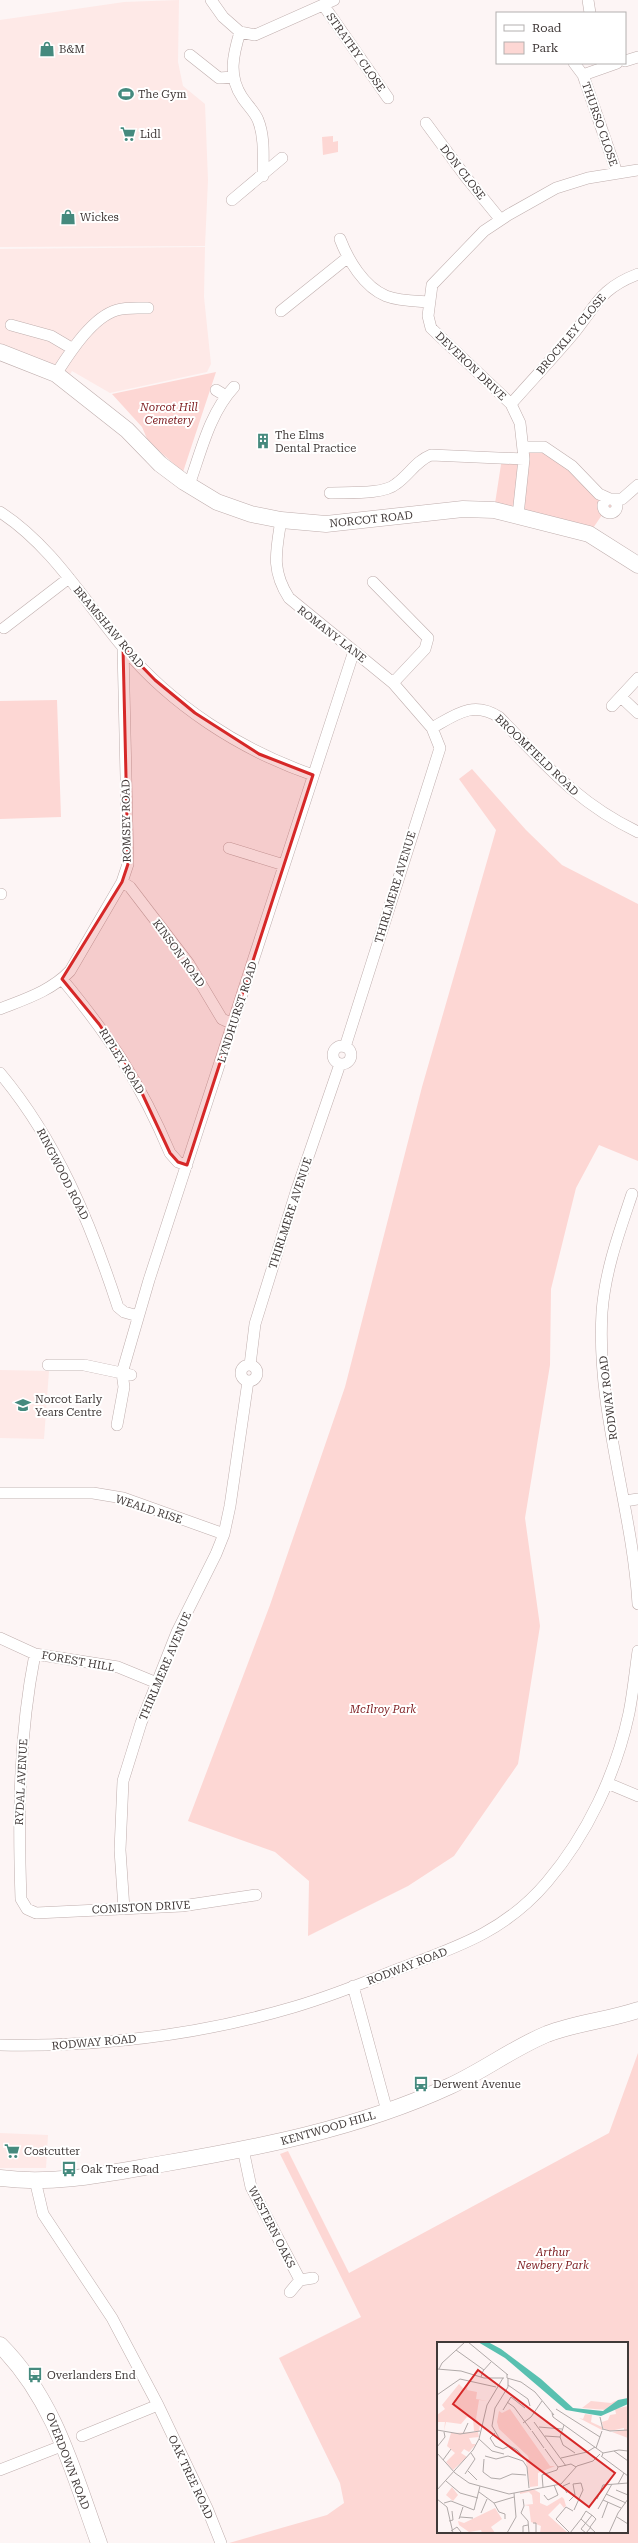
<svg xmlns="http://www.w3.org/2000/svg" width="638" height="2543" viewBox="0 0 638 2543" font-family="'Roboto Serif',serif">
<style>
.built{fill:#fee9e7}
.green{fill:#fdd7d4;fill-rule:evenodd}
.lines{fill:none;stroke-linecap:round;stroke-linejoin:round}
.street-casing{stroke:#bfaead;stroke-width:12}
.secondary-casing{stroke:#bfaead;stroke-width:17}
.street{stroke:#fff;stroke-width:11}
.secondary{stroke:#fff;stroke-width:16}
.marked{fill:#d62828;fill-opacity:0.2;stroke:#d62828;stroke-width:3;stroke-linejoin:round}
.labels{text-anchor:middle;stroke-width:4;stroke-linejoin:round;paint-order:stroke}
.poi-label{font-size:11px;fill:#403938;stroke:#fff;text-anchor:start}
.street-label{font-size:11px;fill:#403938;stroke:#fff}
.park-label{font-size:11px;font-style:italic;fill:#812326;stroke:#fff}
.inset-road{fill:none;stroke:#b1aaa9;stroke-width:1}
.view{fill:#d62828;fill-opacity:0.15;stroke:#d62828;stroke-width:2}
.inset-edge{fill:none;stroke:#403938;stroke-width:2}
</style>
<rect width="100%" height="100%" fill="#fdf5f5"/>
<!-- built -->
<path class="built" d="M179,0l-1,62 5,24 22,18 3,76 -3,66 -205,1v-227l124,-18z
M205,247l-1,50 7,67 -4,8 -97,21 -38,-22 -4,7 -68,-32v-97z
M0,1370l49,1 -5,68 -44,-1z
M0,2133l48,2 -2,33h-46z"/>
<!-- green -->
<path class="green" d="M333,136v6l5,-1v11l-15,3 -1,-18z
M216,372l-33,100 -35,-31 -6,-14 -30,-33z
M524,447h20l72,55 1,5 -3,5h-10l-15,22 -95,-24 8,-52 22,1z
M57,700l4,117 -61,2v-118z
M472,769l54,61 36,35 76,39v257l-39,-16 -23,43 -25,101 -1,76 -25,153 15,108 -22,138 -64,92 -46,30 -100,50 1,-55 -34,-29 -87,-31 82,-216 75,-218 77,-300 74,-257 -37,-51z
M638,2053v490h-409l98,-28 17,-12 -4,-20 -61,-125 82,-41 -81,-163 8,-3 61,122 260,-140zM438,2343h189v189h-189z"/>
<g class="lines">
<defs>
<path id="street" d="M211,0l12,17 17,15 15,3 79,-35
M588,0l2,13
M324,6l64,92
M240,32c-7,23 -12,44 2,65 5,8 13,15 16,23 7,17 5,38 5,56
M190,55l29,23 14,-1
M625,61l13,-4
M574,63l9,12 34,98
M583,75l34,-12
M426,123l39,53 35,43
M232,200l50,-42
M340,239c8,21 24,48 46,57 13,5 29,5 43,6
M281,311l66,-53
M11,325l40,11 22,13
M56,374c13,-20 36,-57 61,-64 10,-3 20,-2 31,-2
M216,390l10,6
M511,404c21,-24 43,-47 63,-71 23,-29 27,-45 64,-59
M524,447h20l28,19 27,28 11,5h12l16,-14
M189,485c12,-33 20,-71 45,-98
M330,493c17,-1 53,2 66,-9 13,-9 20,-23 35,-29l93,4
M603 506a7 7 0 1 1 14 0a7 7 0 1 1-14 0Z
M0,512c51,33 83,87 122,134 49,59 118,104 191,129
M518,515l6,-56 -4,-36 -9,-19 -80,-76 -3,-12 4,-31 52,-54 24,-16 48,-27 32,-10 50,-8
M281,520c-5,32 -10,50 8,78l104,85 39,45 8,20 -95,299
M373,582l55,56 -3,11 -32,34
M4,628l65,-50
M621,697l17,16
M612,706l26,-28
M432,728c23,-13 41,-28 67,-11 46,47 78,86 139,115
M229,848l55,17
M122,882l8,5 59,77 33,55 11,5
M0,894h1
M62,979c48,58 79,105 108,174l8,9 9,3
M0,1009c25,-10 51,-18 70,-38l52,-89 6,-18 -5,-217
M333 1055a9 9 0 1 1 18 0a9 9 0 1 1-18 0Z
M0,1073c57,68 91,151 118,234l6,5 14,4
M632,1194c-13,39 -27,77 -30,118 -6,99 30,193 36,292
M241 1373a8 8 0 1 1 16 0a8 8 0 1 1-16 0Z
M48,1365h36l47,10
M250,1365l5,-41 41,-132 44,-128
M117,1425l7,-38 -2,-14 27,-93 205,-629
M0,1493h93l30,5 101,36
M625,1501l13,-2
M0,1638l35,16 83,13 39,16
M35,1654c-16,81 -17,162 -14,245l6,10 9,4 146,-7 74,-11
M607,1783l31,13
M124,1909l-4,-59 3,-69 18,-58 36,-91 39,-78 8,-20 6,-28 18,-125
M353,1986l34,125
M0,2045c99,2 199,-10 294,-38 34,-10 67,-23 99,-36 61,-23 111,-38 154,-89 40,-47 69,-108 82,-169 4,-20 6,-41 9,-62
M243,2149l8,38 49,93
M35,2180l8,34 69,104 46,87 49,103 14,35
M290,2292l10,-12 13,-2
M82,2436l76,-31
M0,2470l64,-25"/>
<path id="secondary" d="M0,352l56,22 71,56 33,34 24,18 33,20 34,12 30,6 45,4 137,-15 31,1 95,24 49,31
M0,2178c52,7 105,-4 156,-13 100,-17 201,-36 294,-79 33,-15 63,-38 97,-52 29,-11 61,-14 91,-24
M0,2345c55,55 73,127 99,198"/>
</defs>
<!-- street casing -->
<use href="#street" class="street-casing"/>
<!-- secondary casing -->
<use href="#secondary" class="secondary-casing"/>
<!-- street -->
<use href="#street" class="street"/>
<!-- secondary -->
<use href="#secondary" class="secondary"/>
</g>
<!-- marked area -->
<path class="marked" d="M123,647l32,33 40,33 64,41 54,21 -126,390 -9,-3 -8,-9 -37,-79 -34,-50 -37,-45 60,-97 6,-18z"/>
<!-- icons -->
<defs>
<symbol id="shop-bare" viewBox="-9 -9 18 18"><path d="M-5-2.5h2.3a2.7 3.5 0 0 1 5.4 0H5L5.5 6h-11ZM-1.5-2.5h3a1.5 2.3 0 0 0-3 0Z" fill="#458a7e" stroke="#fff" stroke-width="2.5" paint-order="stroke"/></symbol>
<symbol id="stadium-bare" viewBox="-9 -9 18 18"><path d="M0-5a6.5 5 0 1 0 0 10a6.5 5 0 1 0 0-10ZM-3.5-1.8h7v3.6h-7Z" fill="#458a7e" stroke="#fff" stroke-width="2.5" paint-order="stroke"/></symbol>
<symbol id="supermarket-bare" viewBox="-9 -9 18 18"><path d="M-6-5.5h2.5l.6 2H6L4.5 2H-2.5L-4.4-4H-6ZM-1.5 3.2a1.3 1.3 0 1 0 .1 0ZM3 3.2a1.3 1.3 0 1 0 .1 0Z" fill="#458a7e" stroke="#fff" stroke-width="2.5" paint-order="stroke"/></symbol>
<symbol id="building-bare" viewBox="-9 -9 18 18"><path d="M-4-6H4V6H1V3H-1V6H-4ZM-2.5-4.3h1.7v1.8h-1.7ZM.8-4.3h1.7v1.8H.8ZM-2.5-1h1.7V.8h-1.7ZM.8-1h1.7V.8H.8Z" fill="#458a7e" stroke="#fff" stroke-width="2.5" paint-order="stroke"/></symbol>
<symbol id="school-bare" viewBox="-9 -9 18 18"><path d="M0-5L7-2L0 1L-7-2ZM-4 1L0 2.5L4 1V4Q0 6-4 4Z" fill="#458a7e" stroke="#fff" stroke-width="2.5" paint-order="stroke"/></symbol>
<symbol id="bus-bare" viewBox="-9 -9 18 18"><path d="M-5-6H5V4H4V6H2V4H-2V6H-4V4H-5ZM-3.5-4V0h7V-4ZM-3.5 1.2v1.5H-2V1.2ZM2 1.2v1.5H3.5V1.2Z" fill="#458a7e" stroke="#fff" stroke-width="2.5" paint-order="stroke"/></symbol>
</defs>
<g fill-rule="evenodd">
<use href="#shop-bare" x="36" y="38" width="22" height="22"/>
<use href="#stadium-bare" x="115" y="83" width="22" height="22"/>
<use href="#supermarket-bare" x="117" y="123" width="22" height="22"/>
<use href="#shop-bare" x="57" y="206" width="22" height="22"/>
<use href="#building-bare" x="252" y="430" width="22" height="22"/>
<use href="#school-bare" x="12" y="1394" width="22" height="22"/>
<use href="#bus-bare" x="410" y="2073" width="22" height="22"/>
<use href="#supermarket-bare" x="1" y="2140" width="22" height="22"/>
<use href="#bus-bare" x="58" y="2158" width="22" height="22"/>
<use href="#bus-bare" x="24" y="2364" width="22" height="22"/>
</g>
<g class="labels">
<!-- poi labels -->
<g class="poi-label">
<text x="59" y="53">B&amp;M</text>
<text x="138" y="98">The Gym</text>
<text x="140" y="138">Lidl</text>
<text x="80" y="221">Wickes</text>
<text x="275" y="439">The Elms<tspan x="275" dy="13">Dental Practice</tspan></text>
<text x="35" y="1403">Norcot Early<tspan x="35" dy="13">Years Centre</tspan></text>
<text x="433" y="2088">Derwent Avenue</text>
<text x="24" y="2155">Costcutter</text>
<text x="81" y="2173">Oak Tree Road</text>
<text x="47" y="2379">Overlanders End</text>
</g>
<!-- street labels -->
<g class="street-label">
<text transform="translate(356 52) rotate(55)" y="4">STRATHY CLOSE</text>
<text transform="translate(600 124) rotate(71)" y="4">THURSO CLOSE</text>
<text transform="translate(463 172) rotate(52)" y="4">DON CLOSE</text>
<text transform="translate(571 334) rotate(-50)" y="4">BROCKLEY CLOSE</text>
<text transform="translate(471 366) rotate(44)" y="4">DEVERON DRIVE</text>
<text transform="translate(371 519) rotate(-6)" y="4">NORCOT ROAD</text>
<text transform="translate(109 627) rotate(50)" y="4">BRAMSHAW ROAD</text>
<text transform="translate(332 634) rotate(38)" y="4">ROMANY LANE</text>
<text transform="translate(537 755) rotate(44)" y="4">BROOMFIELD ROAD</text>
<text transform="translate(126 821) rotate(-91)" y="4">ROMSEY ROAD</text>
<text transform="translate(395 887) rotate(-73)" y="4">THIRLMERE AVENUE</text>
<text transform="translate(179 953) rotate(54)" y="4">KINSON ROAD</text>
<text transform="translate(237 1012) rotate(-72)" y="4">LYNDHURST ROAD</text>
<text transform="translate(122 1061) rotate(58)" y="4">RIPLEY ROAD</text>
<text transform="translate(63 1174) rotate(63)" y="4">RINGWOOD ROAD</text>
<text transform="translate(290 1213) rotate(-72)" y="4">THIRLMERE AVENUE</text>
<text transform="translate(608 1398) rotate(-97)" y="4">RODWAY ROAD</text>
<text transform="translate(149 1509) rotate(18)" y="4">WEALD RISE</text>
<text transform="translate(78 1661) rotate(10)" y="4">FOREST HILL</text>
<text transform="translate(165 1666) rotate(-67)" y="4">THIRLMERE AVENUE</text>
<text transform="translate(21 1782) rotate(-87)" y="4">RYDAL AVENUE</text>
<text transform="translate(141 1907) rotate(-3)" y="4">CONISTON DRIVE</text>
<text transform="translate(407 1966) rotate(-21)" y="4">RODWAY ROAD</text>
<text transform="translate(94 2042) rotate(-5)" y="4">RODWAY ROAD</text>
<text transform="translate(328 2128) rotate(-16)" y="4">KENTWOOD HILL</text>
<text transform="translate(272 2227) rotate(63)" y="4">WESTERN OAKS</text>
<text transform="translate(68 2461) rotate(69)" y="4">OVERDOWN ROAD</text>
<text transform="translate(191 2477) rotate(65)" y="4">OAK TREE ROAD</text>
</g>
<!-- park labels -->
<g class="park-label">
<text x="169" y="411">Norcot Hill<tspan x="169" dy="13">Cemetery</tspan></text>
<text x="383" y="1713">McIlroy Park</text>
<text x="553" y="2256">Arthur<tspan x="553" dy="13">Newbery Park</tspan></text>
</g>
</g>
<!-- overview -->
<g transform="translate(437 2342)">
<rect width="191" height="191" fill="#fdf5f5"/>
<path d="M31,40l-1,8 10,2 -1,7 12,2 -9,-1 -3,19 4,6 -1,6h-5l-1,-12 -6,-2 -6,7 -15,-2 -2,9 1,-9h-8v-7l8,-6 -3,-4 17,-21 5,5zM190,56l-9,2 -11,10 -25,-2 9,-7 20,2 4,-2zM191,64v32l-16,-6 12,-2v-2l-14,3 -7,-3 -1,-6 6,-2 2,-5 6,-1 -1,-5zM73,67l40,57h5l-17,7v13l-8,1 -4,-26 3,-2 -1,-3 -29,-27 -2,-7 2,-11 3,2zM148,72l7,1 -1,7 11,5v3l-23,-12 4,1zM41,90l1,5 -10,1 3,6h4l-7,8 -5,-3 -3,4 6,4 -14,13 -7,-8 9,-9 -8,-7 4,-13zM15,145l6,8 -5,6 -7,-6zM96,147l7,4v10l7,3 15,-9 2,2 2,7 -2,2 -4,-5 -12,12 20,18h-28l1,-7 -10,-4 -2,-16 -5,-1 9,-1 -1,-9 -3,-3 -9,2v-2zM58,166l7,11 -11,8 4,6h-13l-1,-3 -12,2 -10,-7 -1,-4 6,2z" fill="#fdd7d4"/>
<path d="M41,0h10l13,7 40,30 32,29 30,3 15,-11 10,-2v6l-27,12 -35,-6 -61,-52z" fill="#59c0b0"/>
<path class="inset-road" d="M31,0l40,33M19,8l28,20M0,27l24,2 23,7h20M2,27l3,-6 23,-21M70,32v4l14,4 14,10 19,23M44,35l2,-6 8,-9M71,36v9l-13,21 -3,18 9,15 16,9 8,9M71,43l20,14 2,7M0,53l23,-16 36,8M70,60l7,5 17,23M119,67l44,28M66,68l8,-13 14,11M115,71l1,4 50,36 -1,3M163,75l3,13M97,80l32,44M86,81l8,-6 11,-16M127,83l-4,12 3,8 12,8M102,85l23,2M166,87l7,2 18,-1M0,88l23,4 20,-3M95,89l12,17M58,91l-5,5 5,8 8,3 6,-3M26,92l5,-11M108,94l15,1M42,97l13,12 12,3M0,105l8,-10 -1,-5M159,106l6,-17M108,107l13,18M177,109l14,10M0,111l18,20 14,10 40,11 52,-10 16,-18 16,-5 7,-7M166,111l16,-3 9,1M48,114l11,3 12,-3 15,5 4,6 2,21M164,114l27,20M124,116l26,-6 8,-5M47,117l-1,13 8,6 9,1 12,-5 14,1M6,118l8,-11M121,125l13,-3 5,3M31,129l9,9M28,132l10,-15 -4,-6M9,139l14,12 18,5M136,142l8,-1 2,7 -9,20M181,142l6,-11M106,145l-1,-12 15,-5 1,-3M0,148l36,-40 6,-11 8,-34 16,-27M179,148l12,5M42,150l15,11 20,-6M130,151l-4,-7 7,-3M169,152l20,9M107,153l4,5 10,-5 -4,-10M0,157l10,8 6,26M160,157l6,-14 25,-2M166,158l18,8M132,159l6,-6 -2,-11M7,161l7,-2 23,9 6,-24M57,161l5,9 6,2v5M161,167l14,-25M44,171l6,-14M84,171l7,8 1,12M84,171l3,-7 -1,-7M23,175l13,1M180,175l11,7M165,176l6,-16M22,177l4,-12M144,177l5,-8 7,5 3,3 -6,8M12,179l4,-1 -1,-9M96,181h3v10M154,185l-5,6 -5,-4 11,-14M14,189l6,-4 4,5M70,191l9,-16 -2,-24M86,191v-7l5,-1M133,191l-14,-14 10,-12 7,4M133,191l11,-14 15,14M172,191l9,-20 10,-14"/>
<path class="view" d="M41,28l137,103 -26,34 -136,-103z"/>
<rect width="191" height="191" class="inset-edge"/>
</g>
<!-- legend -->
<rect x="496" y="12" width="130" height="52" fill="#ffffff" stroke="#b3b0af"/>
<rect x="504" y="25" width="20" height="6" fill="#ffffff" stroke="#b3b0af"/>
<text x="532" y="32" font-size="12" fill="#403938">Road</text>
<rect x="504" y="42" width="20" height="12" fill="#fdd7d4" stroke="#b3b0af"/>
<text x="532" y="52" font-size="12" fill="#403938">Park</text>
</svg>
